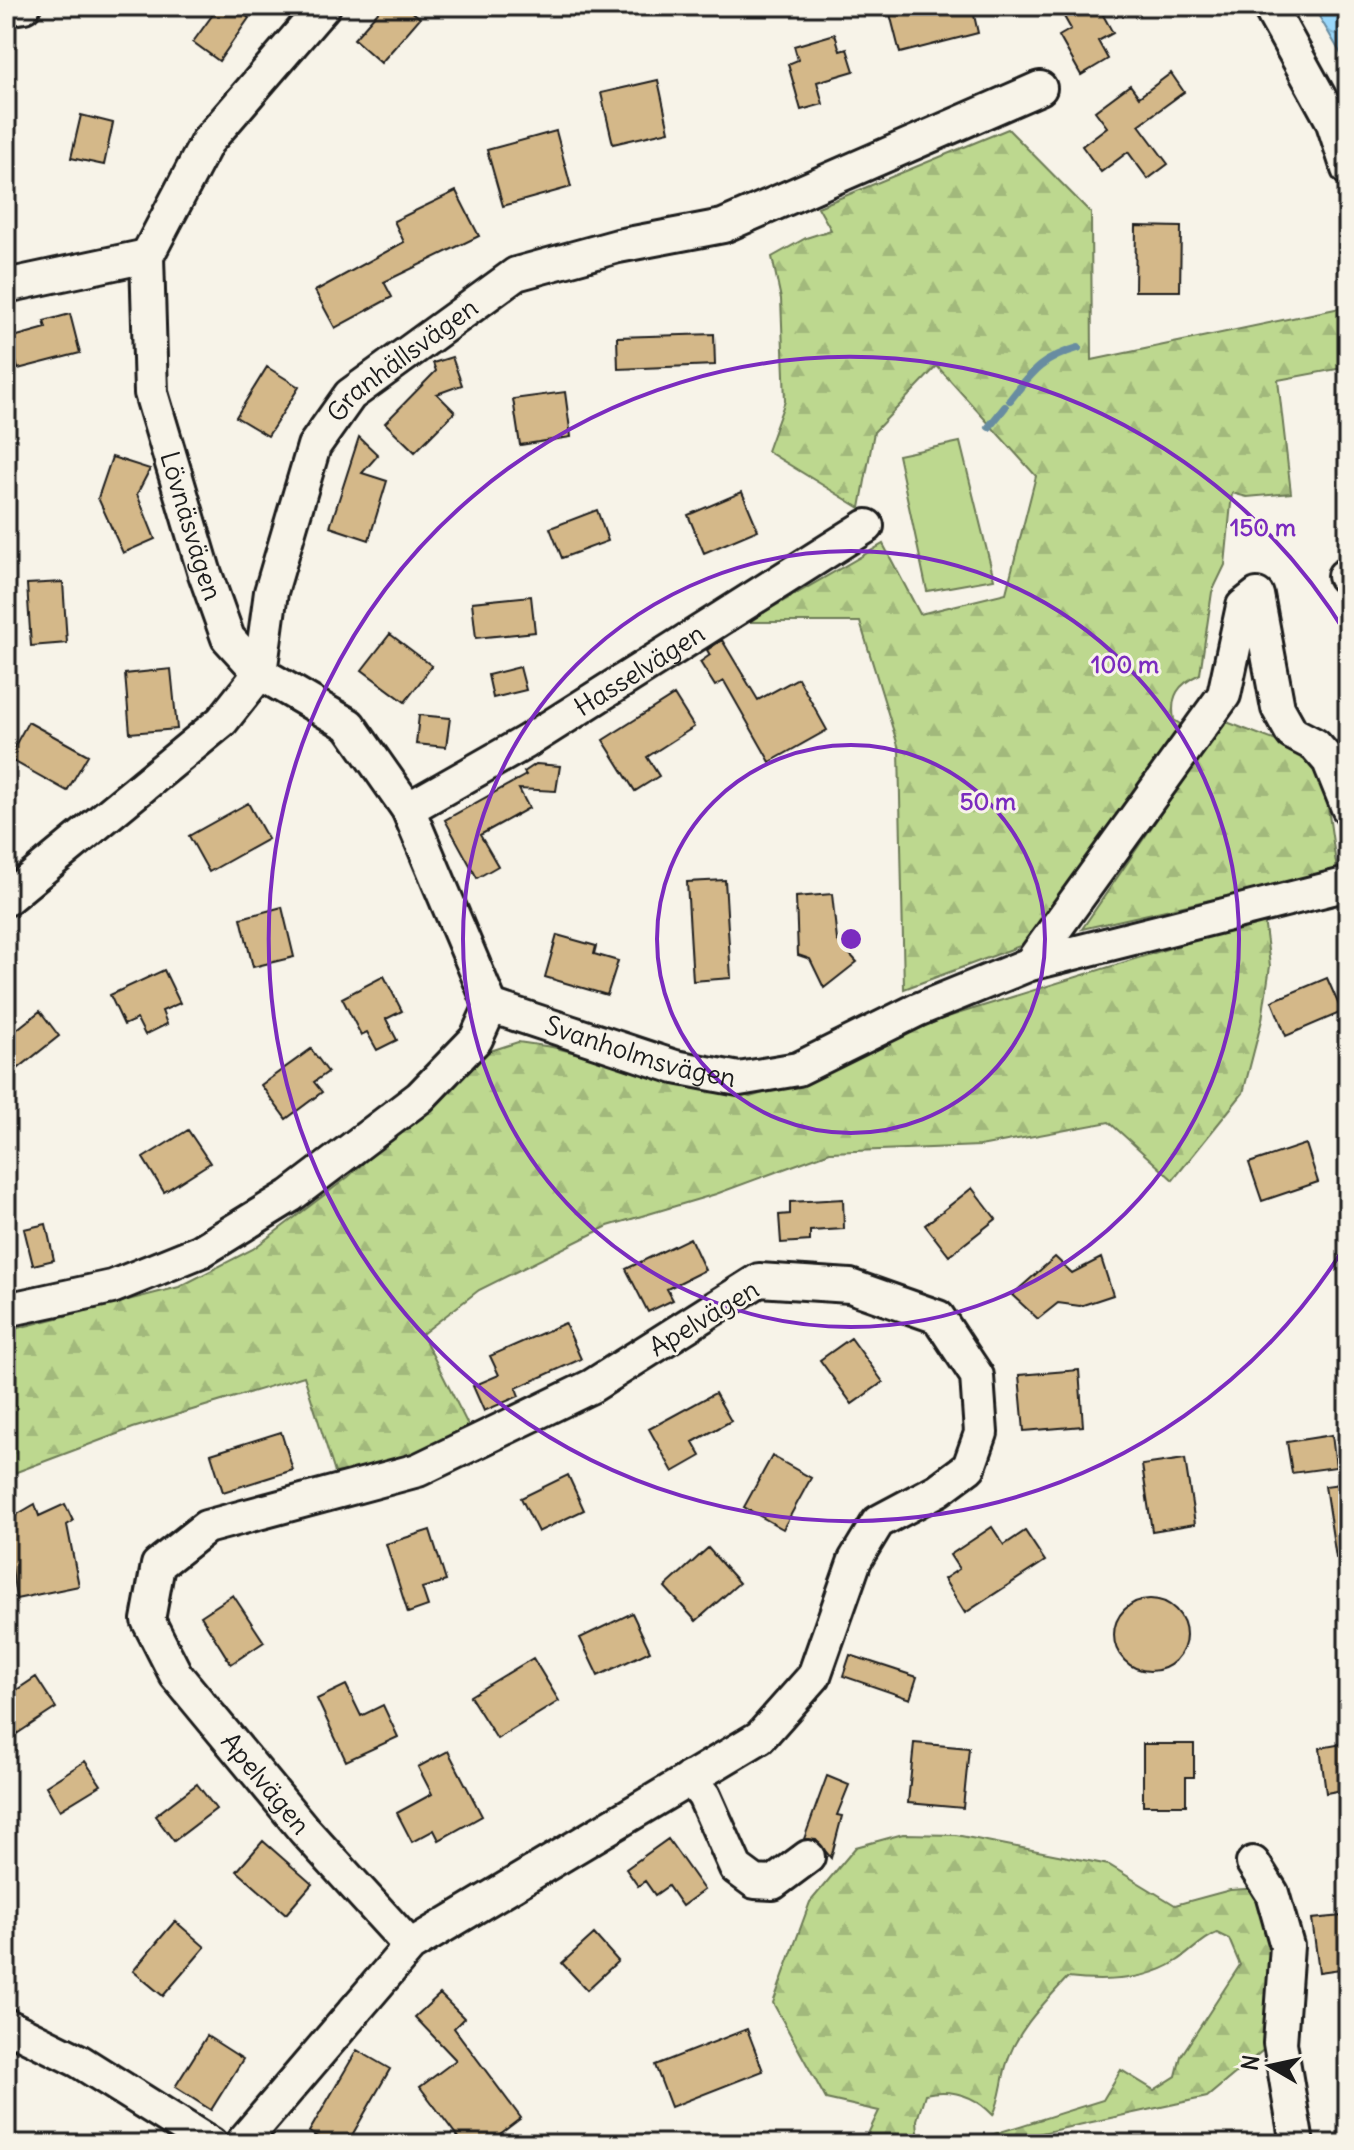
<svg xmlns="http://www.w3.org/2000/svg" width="1354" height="2150" viewBox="0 0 1354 2150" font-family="Delius,sans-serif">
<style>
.forest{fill:url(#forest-firs);stroke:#6c7a56;stroke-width:2}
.garden{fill:#bdd88f;stroke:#6c7a56;stroke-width:2}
.water{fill:url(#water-waves);stroke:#678ca1;stroke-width:2}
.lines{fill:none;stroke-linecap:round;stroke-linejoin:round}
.stream{stroke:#678ca1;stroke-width:8}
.building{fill:#d4b889;stroke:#1c1c1c;stroke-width:2}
.minor-casing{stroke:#1c1c1c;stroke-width:38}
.minor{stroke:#f7f3e8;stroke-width:32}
.ring{fill:none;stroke:#7b2cbf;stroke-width:4}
.labels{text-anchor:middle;stroke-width:6;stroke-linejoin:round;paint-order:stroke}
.street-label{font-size:26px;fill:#1c1c1c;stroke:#f7f3e8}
.centre{fill:#7b2cbf;stroke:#f7f3e8;stroke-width:4}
.ring-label{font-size:24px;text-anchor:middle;font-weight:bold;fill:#7b2cbf;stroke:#f7f3e8;stroke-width:6;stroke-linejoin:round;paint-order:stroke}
</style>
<defs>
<pattern id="forest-firs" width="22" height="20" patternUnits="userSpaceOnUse" patternTransform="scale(2)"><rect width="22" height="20" fill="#bdd88f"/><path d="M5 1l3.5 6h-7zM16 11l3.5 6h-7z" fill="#a2b97b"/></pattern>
<pattern id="water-waves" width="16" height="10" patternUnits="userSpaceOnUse" patternTransform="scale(2)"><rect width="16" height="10" fill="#99d7fa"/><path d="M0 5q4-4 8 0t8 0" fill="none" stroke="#83b8d6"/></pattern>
</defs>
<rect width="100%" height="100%" fill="#f7f3e8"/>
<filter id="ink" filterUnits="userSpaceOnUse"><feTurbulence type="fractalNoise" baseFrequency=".0125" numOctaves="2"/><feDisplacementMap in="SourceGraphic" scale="16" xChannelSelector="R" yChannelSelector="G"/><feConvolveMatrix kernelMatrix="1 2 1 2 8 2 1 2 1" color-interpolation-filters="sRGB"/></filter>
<g filter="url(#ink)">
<!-- forest -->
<path class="forest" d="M1008,129l83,84 1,147 253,-53 3,60 -70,13 13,113 -44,4 -15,-4 -7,72 -13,27 -12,82c-22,10 -30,22 -26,46l14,9 -152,211 -132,49 -5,-240 -39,-127h-113l136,-78 37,70 86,-21 30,-117 -99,-110 -63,66 -14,76 -93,-57 18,-50 -4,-102 -9,-42 34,-19 25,-8 -13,-23z
M1224,721l97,37 16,113 -255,58z
M1264,919l6,47 -8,54 -19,73 -70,87 -64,-58 -129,24 -150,6 -114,42 -108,32 -129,64 -57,44 47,93c-47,27 -80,41 -134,46l-31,-97 -171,52 -127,48v-145l173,-44 74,-38 95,-72 133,-123 37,-12 34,5 198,50 51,-15 140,-63z
M903,1834l53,1 153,30 66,40 55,-15 30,-2 18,40 2,108 -73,61 -216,47h-66l69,-10 109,-34 18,-30 33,20 22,-14 5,-20 59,-91 -11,-26 -12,-6c-14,5 -27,20 -40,28 -32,21 -74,21 -110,17 -23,25 -52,54 -61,88 -5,18 -5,33 -13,49 -19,-20 -41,-27 -68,-21l-8,26 2,24h-56l16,-33 -53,-12 -53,-96 37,-101 46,-55z"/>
<!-- garden -->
<path class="garden" d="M960,442l34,137 -67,12 -29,-136z"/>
<!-- water -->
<path class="water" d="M1313,6h35v60z"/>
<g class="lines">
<!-- stream -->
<path class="stream" d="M1010,400c22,-28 32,-42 68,-52
M989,427l16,-20"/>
</g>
<!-- building -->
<path class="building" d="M219,6h14l16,12 -30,43 -26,-19z
M383,6h22l15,12 -39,45 -27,-24z
M888,6h84l6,27 -78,20z
M1058,6h40l15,27 -15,8 10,18 -27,16 -22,-39 12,-7z
M835,34l5,17 7,-2 7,22 -37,11 6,22 -22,6 -13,-46 10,-4 -4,-14z
M1171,73l13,19 -45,33 29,39 -20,15 -20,-27 -27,20 -19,-26 25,-19 -12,-16 35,-26 9,12z
M658,80l11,51 -56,13 -12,-51z
M81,115l32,8 -9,42 -33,-7z
M556,131l15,56 -68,19 -16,-56z
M456,191l23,45 -95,46 8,15 -57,31 -20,-37 89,-49 -10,-21z
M1136,226l45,1 -1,64h-45z
M70,314l10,39 -62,16 -8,-31 36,-10 -2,-7z
M714,334l1,31 -97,4 -1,-32z
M452,357l10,28 -25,9 18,18 -40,40 -30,-29 51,-52 -3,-8z
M267,367l32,20 -31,49 -32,-19z
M565,392l6,45 -51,8 -7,-46z
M359,437l19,18 -16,18 25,8 -18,59 -39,-13z
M112,457l38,12 -13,25 18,45 -32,14 -25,-55z
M742,492l16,38 -54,23 -16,-38z
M597,510l11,31 -46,17 -12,-30z
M63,582l4,61 -36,3 -4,-62z
M531,596l4,36 -59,6 -4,-36z
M390,634l42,32 -27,36 -43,-32z
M722,640l36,60 40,-22 29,52 -57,32 -46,-81 -9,5 -15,-24 10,-7 -3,-5z
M520,667l6,23 -33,8 -5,-23z
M171,669l6,60 -47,4 -5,-59z
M674,695l20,32 -47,30 12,19 -24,15 -32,-51z
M419,715l31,3 -4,29 -30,-3z
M28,722l60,33 -21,36 -59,-33z
M536,764l24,2 -4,25 -37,-2 10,19 -49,27 18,31 -21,12 -32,-58 81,-45 -2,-3z
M248,803l20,36 -59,33 -20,-36z
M725,880l6,98 -38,3 -6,-99z
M832,894l5,46 20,22 -33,26 -14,-29 -12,-4 -2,-58z
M282,907l12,50 -41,10 -12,-49z
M557,935l39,11 -2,8 24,7 -11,34 -62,-18z
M164,970l16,33 -18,8 5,13 -22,11 -8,-16 -13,6 -14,-30z
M384,976l18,35 -16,8 11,21 -20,10 -10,-18 -6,3 -19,-37z
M1327,978l15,34 -56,24 -14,-35z
M40,1011l19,25 -44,35 -9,-11v-22z
M311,1049l17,23 -14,10 8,10 -36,27 -25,-34z
M188,1130l22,33 -46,29 -21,-34z
M1306,1144l12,38 -56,19 -13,-38z
M972,1188l24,31 -47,37 -24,-31z
M843,1199l1,30 -34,2v10l-29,2 -2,-28 11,-1v-12z
M46,1224l8,36 -21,5 -9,-36z
M690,1238l15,32 -38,19 6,11 -25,12 -22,-43z
M1055,1257l17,16 29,-15 12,37 -33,11 -22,-3 -20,16 -26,-24z
M565,1323l16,36 -65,29 3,8 -35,15 -11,-25 26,-11 -9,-19z
M851,1338l32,44 -31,22 -32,-44z
M1079,1370l4,56 -59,5 -5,-56z
M715,1393l16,28 -38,21 8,14 -28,16 -24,-43z
M281,1432l12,38 -70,22 -12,-38z
M1332,1435l4,32 -44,6 -5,-31z
M772,1456l39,22 -28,51 -39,-22z
M1185,1459l10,65 -43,7 -10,-66z
M568,1475l16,35 -46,22 -17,-34z
M1348,1483v74l-12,1 -11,-72z
M35,1504l4,12 26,-12 8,17 -6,4 12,61 -63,13 -10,-78z
M992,1527l12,18 21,-14 20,30 -80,52 -21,-34 15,-10 -9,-14z
M430,1530l16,51 -24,7 6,18 -20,7 -22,-69z
M708,1548l31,35 -43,38 -31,-34z
M233,1595l31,47 -33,22 -30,-48z
M1114 1635a36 36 0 1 1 72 0a36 36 0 1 1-72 0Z
M632,1613l18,38 -52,25 -18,-38z
M850,1655l67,22 -7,22 -67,-23z
M533,1658l26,43 -62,38 -27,-43z
M36,1677l20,31 -50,33v-44z
M346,1685l15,31 22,-11 15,32 -52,24 -29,-62z
M914,1743l55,5 -6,60 -55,-5z
M1348,1743v46l-22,4 -6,-45z
M1143,1744h51v33h-8v28h-43z
M448,1751l34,65 -43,24 -5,-10 -22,12 -15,-29 35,-19 -14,-27z
M85,1761l16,24 -41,25 -14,-24z
M827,1776l22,9 -12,30 5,1 -11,42 -15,-18 -12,-1z
M197,1784l19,25 -42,32 -19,-25z
M668,1839l36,51 -22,16 -14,-20 -13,9 -10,-14 -7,5 -12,-17z
M263,1841l49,43 -26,30 -49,-43z
M1342,1916l6,52 -29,4 -7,-53z
M175,1921l30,26 -42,49 -30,-25z
M594,1934l24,27 -31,29 -25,-27z
M440,1994l24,24 -10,10 67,90 -34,26h-24l-43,-57 36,-27 -41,-43z
M747,2029l16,42 -92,36 -16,-42z
M207,2036l36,23 -32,51 -36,-23z
M357,2050l33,19 -43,75h-18l-20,-12z"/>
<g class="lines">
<defs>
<g id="minor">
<path id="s1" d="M324,6l-117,136 -60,114 4,137 53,178 24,67 32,35 89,52 59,84 83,197"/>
<path d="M1269,6l63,114 16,49"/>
<path d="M6,9l18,-3"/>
<path d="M6,286l141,-30"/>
<path d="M1344,576h4"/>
<path id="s2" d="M408,809l118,-67 341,-216"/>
<path id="s3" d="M6,899l216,-178 38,-48 11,-81 43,-146 36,-51 166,-121 102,-28 105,-20 317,-138"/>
<path d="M1030,964l194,-269 19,-89 14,-11 21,113 14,25 23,12 14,16 19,47"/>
<path id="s4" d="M6,1310l106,-23 89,-36 89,-55 130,-99 56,-58 15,-33 184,61 64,12 59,-10 119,-59 113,-46 318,-80"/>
<path d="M690,1778l14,18 32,72 19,14 18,1 35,-26"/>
<path d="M1253,1863l19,30 15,53 -7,97 17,101"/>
<path d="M6,2025l73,36 132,83"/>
<path id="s5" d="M241,2144l169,-198 350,-209 54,-61 41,-116 23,-38 60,-32 31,-23 12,-34 -4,-57 -39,-59 -88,-31 -91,-6 -167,106 -174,84 -212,57 -48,38 -10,55 28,55 129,156 105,115"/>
</g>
</defs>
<!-- minor casing -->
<use href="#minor" class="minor-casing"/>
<!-- minor -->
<use href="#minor" class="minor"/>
</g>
</g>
<!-- distance rings -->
<g class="ring">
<circle cx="851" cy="939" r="194"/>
<circle cx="851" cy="939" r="388"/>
<path d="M1347 1243A582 582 0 1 1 1347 635"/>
</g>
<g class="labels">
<!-- street labels -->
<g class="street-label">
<text dy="9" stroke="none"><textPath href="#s3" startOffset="700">Granhällsvägen</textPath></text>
<text dy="9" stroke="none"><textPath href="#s1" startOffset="584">Lövnäsvägen</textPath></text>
<text dy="9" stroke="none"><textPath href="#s2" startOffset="270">Hasselvägen</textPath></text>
<text dy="9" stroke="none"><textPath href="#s4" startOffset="746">Svanholmsvägen</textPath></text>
<text transform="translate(704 1318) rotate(-31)" y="9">Apelvägen</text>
<text dy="9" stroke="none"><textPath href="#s5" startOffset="2302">Apelvägen</textPath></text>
</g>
</g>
<circle cx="851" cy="939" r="12" class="centre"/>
<g class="ring-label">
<text x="1263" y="536">150 m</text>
<text x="1125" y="673">100 m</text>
<text x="988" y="810">50 m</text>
</g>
<!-- margin -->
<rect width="1354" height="2150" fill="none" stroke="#f7f3e8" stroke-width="32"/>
<rect x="16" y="16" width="1322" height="2118" fill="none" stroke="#1c1c1c" stroke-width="3" filter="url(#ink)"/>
<!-- north arrow -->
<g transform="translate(1270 2066) rotate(279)" stroke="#f7f3e8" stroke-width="6" paint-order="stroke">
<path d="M0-6L14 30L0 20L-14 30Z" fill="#1c1c1c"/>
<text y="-12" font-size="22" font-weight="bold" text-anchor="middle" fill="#1c1c1c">N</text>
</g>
</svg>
